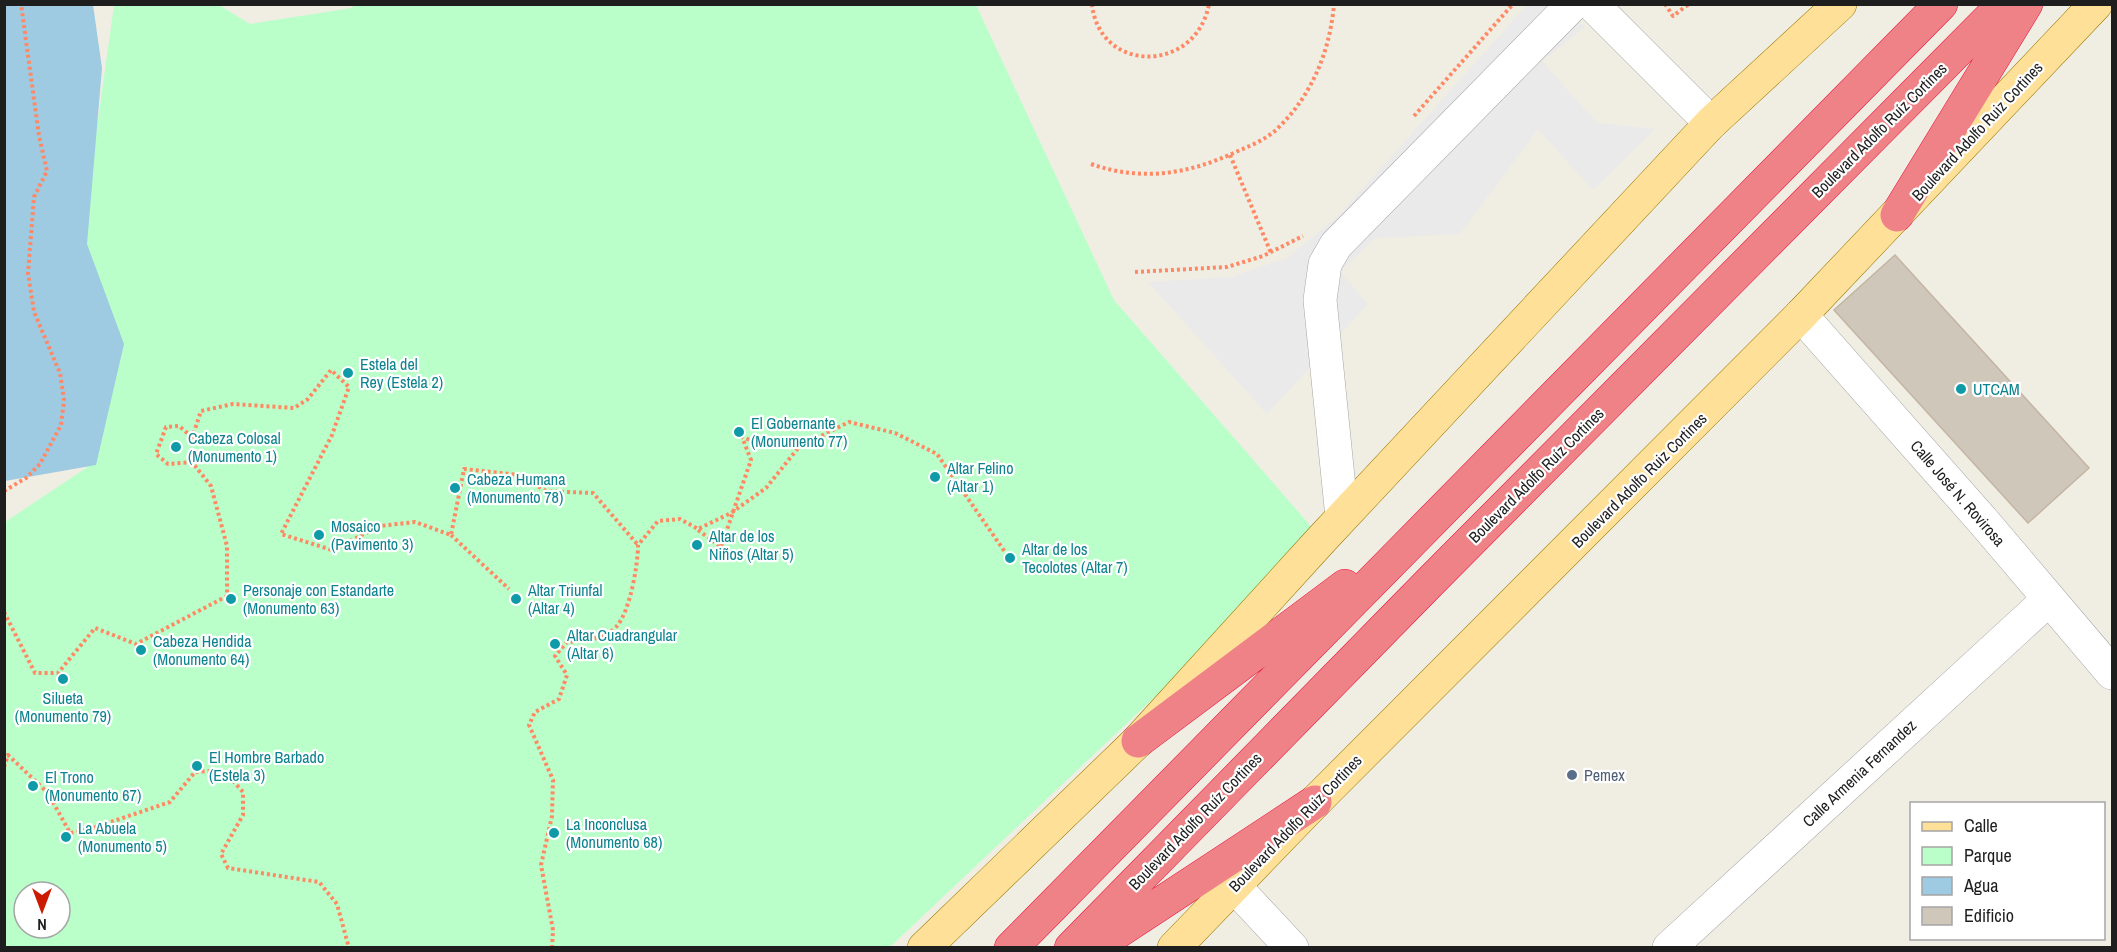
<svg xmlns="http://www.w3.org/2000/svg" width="2117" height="952" viewBox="0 0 2117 952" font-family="'Archivo Narrow',sans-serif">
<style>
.park{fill:#baffc9;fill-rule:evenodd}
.parking{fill:#eaeaea}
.water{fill:#9ecae2}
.building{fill:#d0c7bb;stroke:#c3b5a3;stroke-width:1.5}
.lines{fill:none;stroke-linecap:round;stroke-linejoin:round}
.minor-casing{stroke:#a5a5a5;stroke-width:34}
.major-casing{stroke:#977900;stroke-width:34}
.highway-casing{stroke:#eb123f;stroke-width:34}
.path{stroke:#ff8964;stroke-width:4;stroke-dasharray:3 3;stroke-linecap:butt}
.minor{stroke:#fff;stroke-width:33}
.major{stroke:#ffe098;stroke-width:33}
.highway{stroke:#ef8287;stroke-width:33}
.culture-dot{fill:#0f9aa8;stroke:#fff;stroke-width:2}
.service-dot{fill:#5c6f8a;stroke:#fff;stroke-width:2}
.labels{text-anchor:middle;stroke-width:4.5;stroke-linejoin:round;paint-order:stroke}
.street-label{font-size:16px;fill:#1e1e1e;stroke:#fff}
.culture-label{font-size:16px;fill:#0d838f;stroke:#fff;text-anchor:start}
.service-label{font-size:16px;fill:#4e5e75;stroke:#fff;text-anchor:start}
</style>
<rect width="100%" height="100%" fill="#f0ede2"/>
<!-- park -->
<path class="park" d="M354,4l622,1 138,295 208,239 -432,408 -885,1v-426l87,-58 -12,-215 34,-244h105l31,19 102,-16zM24,892h36v36h-36z"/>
<!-- parking -->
<path class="parking" d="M1527,5h35l23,22 -43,34 55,62 58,6 -62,61 -55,-61 -78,105 -85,4 -35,34 28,32 -101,110 -119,-132 83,-5 56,-19 51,-42z"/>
<!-- water -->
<path class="water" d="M5,4l88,1 9,63 -15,176 37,100 -28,121 -91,16z"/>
<!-- building -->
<path class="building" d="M1895,255l194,213 -61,55 -194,-213z"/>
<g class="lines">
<defs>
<path id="minor" d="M1592,4l119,119
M1801,315l182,206 129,152
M1342,517l-22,-217 5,-36 11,-19 237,-241
M1234,886l58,62
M1669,948l380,-349"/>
<path id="major" d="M924,948l214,-207 184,-202 389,-416 129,-119
M1174,948l141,-146 486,-487 295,-311"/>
<path id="highway" d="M1897,215l129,-211
M1138,741l207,-155
M1011,948l930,-944
M1071,948l360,-367 573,-577
M1093,948l222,-146"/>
</defs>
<!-- minor casing -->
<use href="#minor" class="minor-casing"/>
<!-- major casing -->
<use href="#major" class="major-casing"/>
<!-- highway casing -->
<use href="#highway" class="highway-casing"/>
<!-- path -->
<path class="path" d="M1092,4c7,70 104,70 117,0
M1665,4l8,12 16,-12
M1414,116l99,-112
M1230,155l41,98
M1091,164c52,18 98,10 147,-13 14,-6 29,-12 40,-23 34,-33 52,-77 56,-124
M1135,272l92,-5 36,-11 40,-20
M192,437l-13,-11 -13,1 -10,27 12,10 24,-2
M4,491l22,-13 14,-14 21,-39 3,-25 -4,-27 -26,-61 -6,-39 6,-76 13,-26 -8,-35 -18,-132
M698,530l23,17 30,-87 -9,-23 27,10 35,-4
M451,535l58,54
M4,612l31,61h23l37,-45 41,16 91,-48v-50l-16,-60 -19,-24v-24l9,-27 32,-7 61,4 14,-9 23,-29 18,17 -17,48 -51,99 51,16 48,-24 35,-4 36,13 13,-66 55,6 27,16 47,2 45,52
M4,767l4,-12 40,38 22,40 17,-3 83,-28 25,-30 28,-2 20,22v23l-22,39 7,14 91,14 18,22 12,44
M552,948l1,-18 -12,-65 11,-49 1,-36 -24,-55 6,-13 24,-13 8,-24 -12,-19 12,-14c15,-1 37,-2 49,-15 14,-15 22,-62 22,-82l20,-24 22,-2 18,10 33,-16 35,-25 33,-41 50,-25 46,11 42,21 68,98"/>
<!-- minor -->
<use href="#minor" class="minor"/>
<!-- major -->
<use href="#major" class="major"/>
<!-- highway -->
<use href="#highway" class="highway"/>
</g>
<!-- markers -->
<g class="culture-dot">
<circle cx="348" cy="373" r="6"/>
<circle cx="1961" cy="389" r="6"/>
<circle cx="739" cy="432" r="6"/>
<circle cx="176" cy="447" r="6"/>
<circle cx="935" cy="477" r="6"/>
<circle cx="455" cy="488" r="6"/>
<circle cx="319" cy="535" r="6"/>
<circle cx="697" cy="545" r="6"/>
<circle cx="1010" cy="558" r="6"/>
<circle cx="231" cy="599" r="6"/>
<circle cx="516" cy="599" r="6"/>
<circle cx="555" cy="644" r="6"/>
<circle cx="141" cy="650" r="6"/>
<circle cx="63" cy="679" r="6"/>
<circle cx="197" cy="766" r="6"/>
<circle cx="33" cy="786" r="6"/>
<circle cx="554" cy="833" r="6"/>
<circle cx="66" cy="837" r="6"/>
</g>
<circle class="service-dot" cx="1572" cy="775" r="6"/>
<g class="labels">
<!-- street labels -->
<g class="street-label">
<text transform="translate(1879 130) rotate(-45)" y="6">Boulevard Adolfo Ruíz Cortines</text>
<text transform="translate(1977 131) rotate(-47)" y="6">Boulevard Adolfo Ruiz Cortines</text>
<text transform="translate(1536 475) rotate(-45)" y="6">Boulevard Adolfo Ruíz Cortines</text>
<text transform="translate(1639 480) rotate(-45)" y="6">Boulevard Adolfo Ruiz Cortines</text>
<text transform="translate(1958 493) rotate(49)" y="6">Calle José N. Rovirosa</text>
<text transform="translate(1859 773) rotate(-43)" y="6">Calle Armenia Fernandez</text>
<text transform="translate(1195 821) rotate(-46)" y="6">Boulevard Adolfo Ruíz Cortines</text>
<text transform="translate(1295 823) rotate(-46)" y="6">Boulevard Adolfo Ruiz Cortines</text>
</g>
<!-- culture labels -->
<g class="culture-label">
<text x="360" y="370">Estela del<tspan x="360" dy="18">Rey (Estela 2)</tspan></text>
<text x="1973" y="395">UTCAM</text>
<text x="751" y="429">El Gobernante<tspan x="751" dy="18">(Monumento 77)</tspan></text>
<text x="188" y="444">Cabeza Colosal<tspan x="188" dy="18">(Monumento 1)</tspan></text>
<text x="947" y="474">Altar Felino<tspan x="947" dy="18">(Altar 1)</tspan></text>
<text x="467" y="485">Cabeza Humana<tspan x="467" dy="18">(Monumento 78)</tspan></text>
<text x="331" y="532">Mosaico<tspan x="331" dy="18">(Pavimento 3)</tspan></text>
<text x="709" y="542">Altar de los<tspan x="709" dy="18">Niños (Altar 5)</tspan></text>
<text x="1022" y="555">Altar de los<tspan x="1022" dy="18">Tecolotes (Altar 7)</tspan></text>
<text x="243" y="596">Personaje con Estandarte<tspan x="243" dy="18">(Monumento 63)</tspan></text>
<text x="528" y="596">Altar Triunfal<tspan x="528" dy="18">(Altar 4)</tspan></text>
<text x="567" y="641">Altar Cuadrangular<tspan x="567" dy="18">(Altar 6)</tspan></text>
<text x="153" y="647">Cabeza Hendida<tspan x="153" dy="18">(Monumento 64)</tspan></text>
<text x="63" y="704" text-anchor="middle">Silueta<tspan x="63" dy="18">(Monumento 79)</tspan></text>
<text x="209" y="763">El Hombre Barbado<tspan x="209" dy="18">(Estela 3)</tspan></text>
<text x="45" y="783">El Trono<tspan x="45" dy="18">(Monumento 67)</tspan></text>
<text x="566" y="830">La Inconclusa<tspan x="566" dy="18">(Monumento 68)</tspan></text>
<text x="78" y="834">La Abuela<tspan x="78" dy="18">(Monumento 5)</tspan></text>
</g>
<!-- service labels -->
<g class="service-label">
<text x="1584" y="781">Pemex</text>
</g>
</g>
<!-- border -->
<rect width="2117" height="952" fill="none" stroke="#1e1e1e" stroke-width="12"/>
<!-- legend -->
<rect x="1910" y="802" width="195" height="138" fill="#ffffff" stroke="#a5a5a5" stroke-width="1.5"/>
<rect x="1922" y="822" width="30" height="9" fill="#ffe098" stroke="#a5a5a5" stroke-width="1.5"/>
<text x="1964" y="832" font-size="18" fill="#1e1e1e">Calle</text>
<rect x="1922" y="847" width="30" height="18" fill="#baffc9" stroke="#a5a5a5" stroke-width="1.5"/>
<text x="1964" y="862" font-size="18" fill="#1e1e1e">Parque</text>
<rect x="1922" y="877" width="30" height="18" fill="#9ecae2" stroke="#a5a5a5" stroke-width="1.5"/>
<text x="1964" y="892" font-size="18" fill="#1e1e1e">Agua</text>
<rect x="1922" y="907" width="30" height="18" fill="#d0c7bb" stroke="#a5a5a5" stroke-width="1.5"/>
<text x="1964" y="922" font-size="18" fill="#1e1e1e">Edificio</text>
<!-- north arrow -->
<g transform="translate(42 910) rotate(180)"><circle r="28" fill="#ffffff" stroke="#a5a5a5" stroke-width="1.5"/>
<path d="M0-4.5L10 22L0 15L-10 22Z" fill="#cb1b00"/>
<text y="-9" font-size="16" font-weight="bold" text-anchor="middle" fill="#1e1e1e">N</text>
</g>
</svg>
